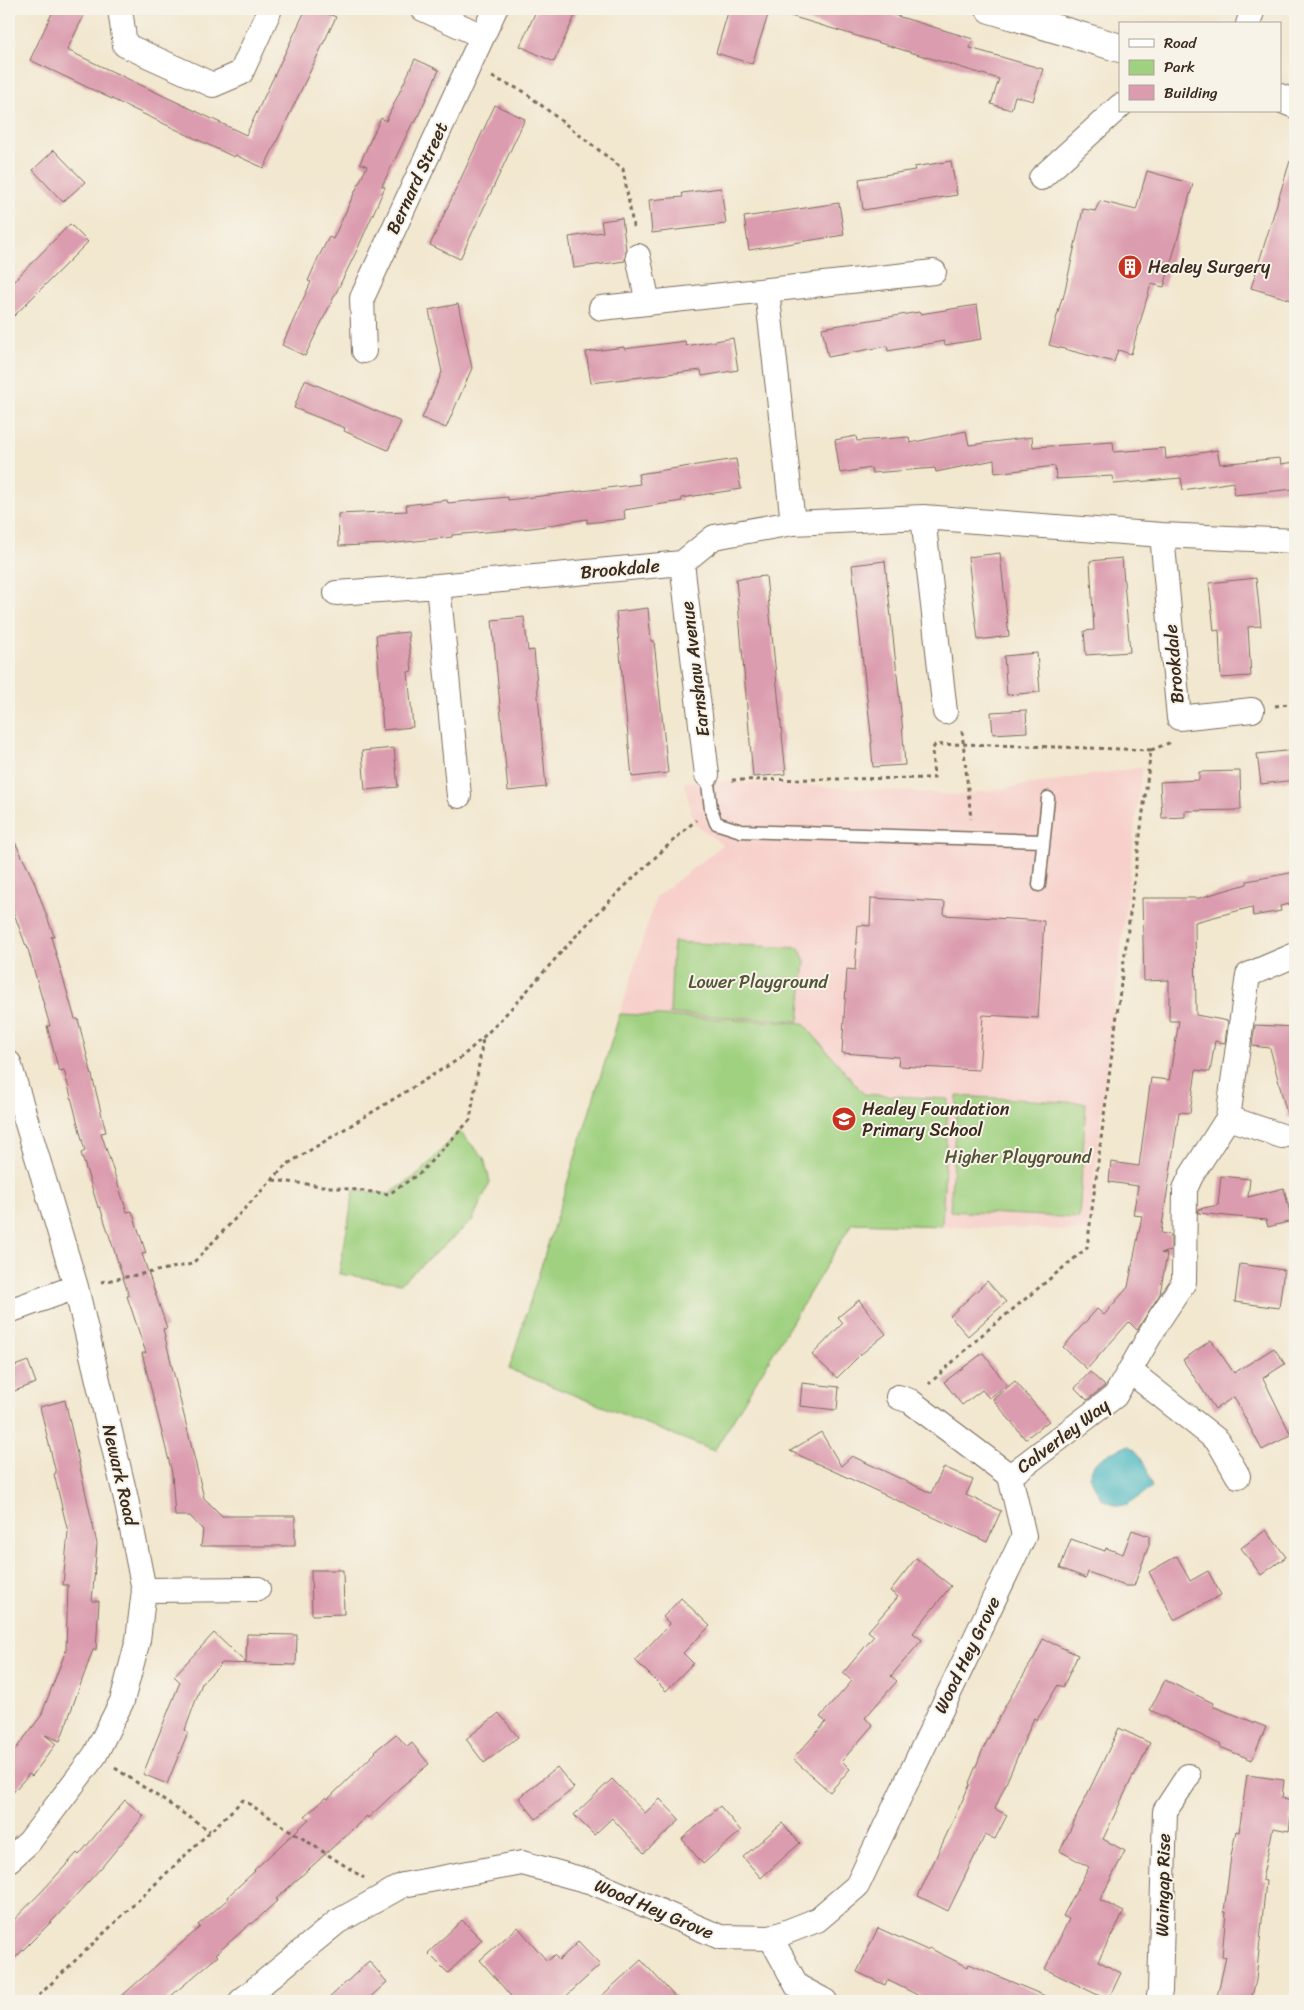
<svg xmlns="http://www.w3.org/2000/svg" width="1304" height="2010" viewBox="0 0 1304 2010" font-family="Sriracha,sans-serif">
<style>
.built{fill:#f7d0cb}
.green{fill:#a0d181;stroke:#6e7e50}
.water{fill:#4ab8c3;stroke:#427170}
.building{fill:#db9caf}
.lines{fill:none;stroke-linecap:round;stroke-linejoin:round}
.lane-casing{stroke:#7b6c5c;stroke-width:15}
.street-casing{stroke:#7b6c5c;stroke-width:26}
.primary-casing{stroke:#7b6c5c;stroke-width:30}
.path{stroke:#7b6c5c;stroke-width:3;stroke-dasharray:4 4;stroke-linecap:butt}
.lane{stroke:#fff;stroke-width:12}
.street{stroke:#fff;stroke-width:24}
.primary{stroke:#fff;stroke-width:28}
.labels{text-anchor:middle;stroke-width:4;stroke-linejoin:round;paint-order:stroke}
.street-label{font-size:18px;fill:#3b2a1e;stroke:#f7f3e8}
.poi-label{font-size:18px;fill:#3b2a1e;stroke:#f7f3e8;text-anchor:start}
.park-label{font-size:18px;fill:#545437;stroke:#f7f3e8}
</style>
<rect width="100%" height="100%" fill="#f7f3e8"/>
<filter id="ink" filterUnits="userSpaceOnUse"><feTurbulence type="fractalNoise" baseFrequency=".02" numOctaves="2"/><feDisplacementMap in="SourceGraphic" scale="10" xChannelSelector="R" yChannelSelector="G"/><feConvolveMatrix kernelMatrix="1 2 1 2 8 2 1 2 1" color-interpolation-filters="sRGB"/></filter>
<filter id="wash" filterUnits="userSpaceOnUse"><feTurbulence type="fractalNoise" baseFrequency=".0096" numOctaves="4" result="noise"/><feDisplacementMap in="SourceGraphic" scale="20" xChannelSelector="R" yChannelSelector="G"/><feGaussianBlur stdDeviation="1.12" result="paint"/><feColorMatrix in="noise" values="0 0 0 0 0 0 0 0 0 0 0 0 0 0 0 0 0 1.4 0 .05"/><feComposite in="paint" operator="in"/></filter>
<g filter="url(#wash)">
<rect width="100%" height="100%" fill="#f2e7cf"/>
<!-- built -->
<path class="built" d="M1142,767l-54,464 -236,-8 -138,228 -204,-82 146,-472 67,-52 -29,-21 -10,-42 39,-1 237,14z"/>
<!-- green -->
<path class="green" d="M673,942l126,6 6,13 -6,60 -129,-7z
M620,1014l183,9 61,71 84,5 -6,127 -90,-3 -138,228 -205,-82z
M957,1096l129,7 -7,115 -129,-7z
M459,1131l25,27 6,24 -18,39 -71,62 -62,-9 15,-84 35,4 31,-21z"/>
<!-- water -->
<path class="water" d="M1129,1445c15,11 19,26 23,43l-24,16 -10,2 -17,-7 -12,-23 5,-12 14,-10z"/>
<g id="blocks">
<!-- building -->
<path class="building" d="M54,9h33l-20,41 179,85 60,-126h11l19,8 -72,151 -29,-13 -1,2 -204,-97z
M537,9h41l-24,53 -34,-16z
M729,9h41l-18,55 -36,-11z
M785,9h89l99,30 -3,9 73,21 -10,32 -18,-5 -4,14 -20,-6 8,-25 -215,-65z
M415,59l24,11 -24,53 -2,-1 -31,64 3,1 -28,63 -52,106 -23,-11 29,-63 -3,-1 10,-23 11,-21 4,2 34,-73 -7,-3 10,-22 11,-23 5,3z
M495,105l30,14 -65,140 -30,-14z
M54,150l31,32 -22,20 -30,-32z
M951,161l6,34 -94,15 -4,-31 56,-9 -1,-3z
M1290,161l5,1v139l-44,-13z
M1147,171l46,13 -29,103 -13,-3 -20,70 -13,-4 -4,12 -65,-17 13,-47 1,1 20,-90 12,2 5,-10 36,9z
M721,188l5,36 -74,9 -3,-33 34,-3 -1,-4z
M839,203l5,32 -95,15 -5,-33z
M622,218l4,32 -1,11 -51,7 -5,-31 34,-5 -2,-11z
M70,224l18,18 -79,79v-35z
M458,304l14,64 -26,60 -24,-10 20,-46 -13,-62z
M977,305l5,34 -37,6 -1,-4 -56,10 -1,-5 -59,11 -6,-29 97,-16 1,2z
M733,338l5,32 -36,6 -1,-6 -110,13 -5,-31 38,-5v2l61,-8 1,5z
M305,380l96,42 -13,28 -44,-19 1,-3 -51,-20z
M966,431l3,14 63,-8 1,10 80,-5 1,10 51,-4 1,11 51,-9 3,14 60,-6 1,6 14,-2v27l-61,6 -1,-13 -50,8 -2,-12 -67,6 -1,-8 -57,3 -1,-13 -60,7 -1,-13 -58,12 -1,-4 -63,5 -1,-5 -31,5 -5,-33 21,-4 1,5 52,-4 1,6z
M736,459l5,30 -60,9 1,3 -58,9 1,9 -38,4v-4l-55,9 -80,7v2l-64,7 -49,2 -1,-32 69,-3 -1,-6 41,-5 1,3 60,-6v3l132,-16 -2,-10z
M1000,553l9,83 -31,4 -10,-83z
M1122,558l8,94 -44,3 -2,-24 10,-1 -4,-69z
M885,561l17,161 3,43 -32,2 -2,-24h1l-20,-178z
M766,576l20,198 -33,3 -17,-198z
M1256,578l5,48 -13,1 3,49 -30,2 -2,-48 -5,1 -5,-48z
M648,608l3,33h3l14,132 -36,4 -16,-165z
M524,617l4,34 6,-1 12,137 -38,4 -16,-171z
M408,632l4,39 -4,1 5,55 -30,3 -7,-95z
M1037,653l3,39 -33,3 -3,-39z
M1026,710l1,22 -34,2 -2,-22z
M394,748l4,39 -33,3 -3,-39z
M1295,750v30l-34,4 -4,-30z
M1240,771l1,39 -56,1v6l-23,1 -2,-36 39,-2v-8z
M9,830l25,51 20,55 -3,1 24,82h3l28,113 -5,1 26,79 5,-1 14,42 -4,1 25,74 -4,1 41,169 18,18h73v30h-94l2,-16 -13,-14h-15l-3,-43 -30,-120h4l-19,-57h2l-29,-89h-2l-17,-54 4,-2 -21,-81 -5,1 -12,-45h3l-23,-80h-1l-17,-46z
M1295,872v31l-15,3 1,5 -28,5 -1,-9 -57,15 1,93 32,6 -3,22 -10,-2 -5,31 -14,-2 -6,43 -11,-1 -18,121 10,2v16l-10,2 6,1 -7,40 -23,36 -8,-8 -42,47 -24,-22 34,-38 7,6 24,-28 14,-71 -9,-1 5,-29 -29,-4 2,-20 28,4 12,-88 18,2 10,-59h-10v-41l-25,1 -2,-83h57l48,-14v-3z
M871,898l74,4 -1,13 100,6 -6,97 -55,-3 -4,55 -81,-4 1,-9 -57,-4 5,-84 8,1 3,-45 12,1z
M1255,1025l40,2v12l-5,4 5,21v53l-7,1 -18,-70 -18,-2z
M1221,1176l29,3 -2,18 36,-9 8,33 -24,6 -2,-7 -68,-7 1,-4 19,-4z
M1240,1264l44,6 -5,38 -44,-6z
M987,1281l19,21 -38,34 -18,-20z
M859,1300l27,34 -26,21 -23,23 -25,-23 31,-32 -5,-6z
M1211,1340l23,33 40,-25 11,16 -22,14 28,57 -29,15 -28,-53 -19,12 -32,-49z
M983,1353l24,32 -18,13 -7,-8 -20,15 -18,-23z
M28,1361l8,22 -27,10v-25z
M1090,1372l15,14 -18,14 -12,-12z
M1015,1381l34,40 -24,18 -32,-40z
M802,1383l37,4 -2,23 -37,-4z
M65,1400l32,144 -5,57h7l-3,49h-3l-33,91 -15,-6 11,9 -24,32 -3,-2 -20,23v-39l32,-42 25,-66 2,-65h-5l5,-53 -14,-58 2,-1 -16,-66z
M821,1432l20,34 11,-10 79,37 13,-26 29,13 -7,15 35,16 -14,31 -197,-91z
M1132,1530l17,6v9l-15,41h-9l-37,-14 -2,6 -26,-10 11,-29 34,12 1,-3 17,6z
M1266,1530l20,27 -25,18 -20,-27z
M1177,1556l13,25 18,-10 13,24 -47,25 -25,-48z
M916,1558l35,28 -38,47 9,7 -31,36 6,5 -32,37 8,7 -31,36 8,8 -20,23 -37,-33 33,-37 -6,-5 32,-36 -9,-8 31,-37 -6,-5 30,-34 -8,-6z
M311,1570h32l1,44 -32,1z
M681,1598l29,28 -27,27 10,10 -27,28 -31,-31 35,-36 -7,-7z
M214,1633l32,30 1,-29 50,1 -1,30 -74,-2 -20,20 -17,47 3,2 -21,52 -24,-10 37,-92 -6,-6z
M1043,1639l35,16 -15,32 -5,-2 -21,35 -3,-2 -39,91 12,6 -12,24 -10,-4 -37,76 -30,-15 52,-112 -1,-1 14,-34 22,-43 30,-50z
M1165,1680l48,23 -1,3 54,21 -14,33 -32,-13 1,-2 -71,-35z
M499,1713l19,24 -34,26 -18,-24z
M1119,1728l31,15 -16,34 -1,-1 -30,63 22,12 -25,49 24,12 -26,49 23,12 -13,27 -63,-31 24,-50 -6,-3 26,-49 -29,-16z
M396,1734l11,13 5,-4 17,21 -27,22 -34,32 -1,-2 -91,83 2,1 -26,24 -1,-1 -35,31 2,2 -53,45h-49l84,-74 -2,-2 30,-26 -1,-2 28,-26 -1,-1 55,-51 -4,-3 21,-19 2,2 48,-47 -1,-1z
M557,1767l17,21 -38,31 -17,-21z
M1247,1775l37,5 -2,18 11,2 -4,31 -16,-3 -11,52 4,1 -10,99 -5,21h-35l10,-44 -4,-1 4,-44h-2l7,-56 5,-25 3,1z
M612,1779l33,34 15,-14 20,21 -36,33 -32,-35 -18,17 -20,-20z
M125,1800l19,16 -43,52 -46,50 -46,46v-39l35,-36 33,-36 2,2z
M720,1806l21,25 -38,33 -21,-25z
M782,1823l18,20 -39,35 -18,-21z
M462,1920l20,20 -34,33 -20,-20z
M518,1927l29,34 7,-6 5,5 19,-18 22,23 -39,36h-46l-35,-41z
M878,1928l49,22 2,-2 39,19 1,-3 88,37h-127l-43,-21 -2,5 -28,-13z
M641,1960l38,41h-83z
M369,1961l18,21 -21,19h-40z"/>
</g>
</g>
<g filter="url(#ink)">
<use href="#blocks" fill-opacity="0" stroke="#7b6c5c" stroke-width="1"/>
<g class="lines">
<defs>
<path id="lane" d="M707,775l4,34 5,14 25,8 302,10
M1039,885l9,-87"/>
<path id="street" d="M120,9l5,36 88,40 28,-12 29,-64
M423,9l59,27
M1248,24l5,-15
M1041,178l79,-72
M638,256l10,47
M767,290l26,233
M601,308l333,-36
M364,351l-2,-53 133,-289
M923,517l22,195
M1162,535l17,183 73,-8
M682,563l25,212
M438,586l21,210
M336,593l102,-7 244,-23 32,-26 79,-14 130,-6 239,18 133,6
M9,1063l67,224 50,212 18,91 -6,50 -16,61 -27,54 -66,87 -20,18
M1228,1118l54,18
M9,1311l67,-24
M1130,1371l88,70 20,35
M1010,1476l105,-80 45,-78 24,-36 1,-93 6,-13 37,-58 20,-143 47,-20
M144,1590l114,-1
M771,1938l26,48 28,15
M241,2001l96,-79 66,-37 119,-22 70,19 128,55 51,1 46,-18 40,-34 167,-350 -14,-60 -100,-75 -12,-4
M1158,2001l2,-10 5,-180 23,-35"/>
<path id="primary" d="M990,9l130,39
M1280,98l15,6"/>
</defs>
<!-- lane casing -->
<use href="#lane" class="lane-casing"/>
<!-- street casing -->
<use href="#street" class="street-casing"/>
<!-- primary casing -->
<use href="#primary" class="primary-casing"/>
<!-- path -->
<path class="path" d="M492,77l31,14 100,78 11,62
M1275,706l20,-3
M962,731l9,88
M1151,750l18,-7 1,-2
M732,780l202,-2 -2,-28 3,-5 28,-1 188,6 -64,498 -103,85 -55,51
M273,1180l116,14 31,-21 50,-53 13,-81
M101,1282l91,-18 94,-99 173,-106c43,-36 78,-81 116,-122 38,-41 79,-79 121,-117
M115,1768l95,63
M33,2001l210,-201 121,78"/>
<!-- lane -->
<use href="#lane" class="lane"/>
<!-- street -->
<use href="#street" class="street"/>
<!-- primary -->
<use href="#primary" class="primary"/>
</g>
</g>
<!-- icons -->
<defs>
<symbol id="building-disc" viewBox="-11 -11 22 22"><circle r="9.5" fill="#c8321e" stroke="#f7f3e8"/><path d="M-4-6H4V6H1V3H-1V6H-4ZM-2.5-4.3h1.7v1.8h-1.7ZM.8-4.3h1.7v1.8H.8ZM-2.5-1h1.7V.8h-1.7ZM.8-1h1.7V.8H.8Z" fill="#fff"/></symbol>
<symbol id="school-disc" viewBox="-11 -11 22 22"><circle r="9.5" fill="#c8321e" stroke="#f7f3e8"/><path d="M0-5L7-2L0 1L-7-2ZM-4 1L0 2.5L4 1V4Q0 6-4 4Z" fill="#fff"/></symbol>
</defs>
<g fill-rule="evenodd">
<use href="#building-disc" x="1116" y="253" width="28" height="28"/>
<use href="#school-disc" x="830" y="1105" width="28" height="28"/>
</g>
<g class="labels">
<!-- street labels -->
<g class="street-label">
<text transform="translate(417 178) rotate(-65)" y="6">Bernard Street</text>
<text transform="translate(620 569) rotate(-5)" y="6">Brookdale</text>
<text transform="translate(1174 664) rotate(-95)" y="6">Brookdale</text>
<text transform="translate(695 669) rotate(-97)" y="6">Earnshaw Avenue</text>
<text transform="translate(1063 1436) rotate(-37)" y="6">Calverley Way</text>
<text transform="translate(120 1475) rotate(77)" y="6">Newark Road</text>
<text transform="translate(967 1655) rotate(-64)" y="6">Wood Hey Grove</text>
<text transform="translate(1163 1885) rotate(-89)" y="6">Waingap Rise</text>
<text transform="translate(654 1909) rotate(23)" y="6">Wood Hey Grove</text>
</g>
<!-- poi labels -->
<g class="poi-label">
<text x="1148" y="273">Healey Surgery</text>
<text x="862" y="1115">Healey Foundation<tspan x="862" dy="21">Primary School</tspan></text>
</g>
<!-- park labels -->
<g class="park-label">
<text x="758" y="988">Lower Playground</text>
<text x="1018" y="1163">Higher Playground</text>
</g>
</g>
<!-- margin -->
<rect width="1304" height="2010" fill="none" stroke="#f7f3e8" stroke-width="30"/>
<!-- legend -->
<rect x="1119" y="22" width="162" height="90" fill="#f7f3e8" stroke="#aca397"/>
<rect x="1129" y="39" width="25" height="8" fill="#ffffff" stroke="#aca397"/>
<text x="1164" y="48" font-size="15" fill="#3b2a1e">Road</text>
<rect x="1129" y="60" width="25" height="15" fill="#a0d181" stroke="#aca397"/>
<text x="1164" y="72" font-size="15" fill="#3b2a1e">Park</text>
<rect x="1129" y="85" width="25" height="15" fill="#db9caf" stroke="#aca397"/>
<text x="1164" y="98" font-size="15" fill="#3b2a1e">Building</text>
</svg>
